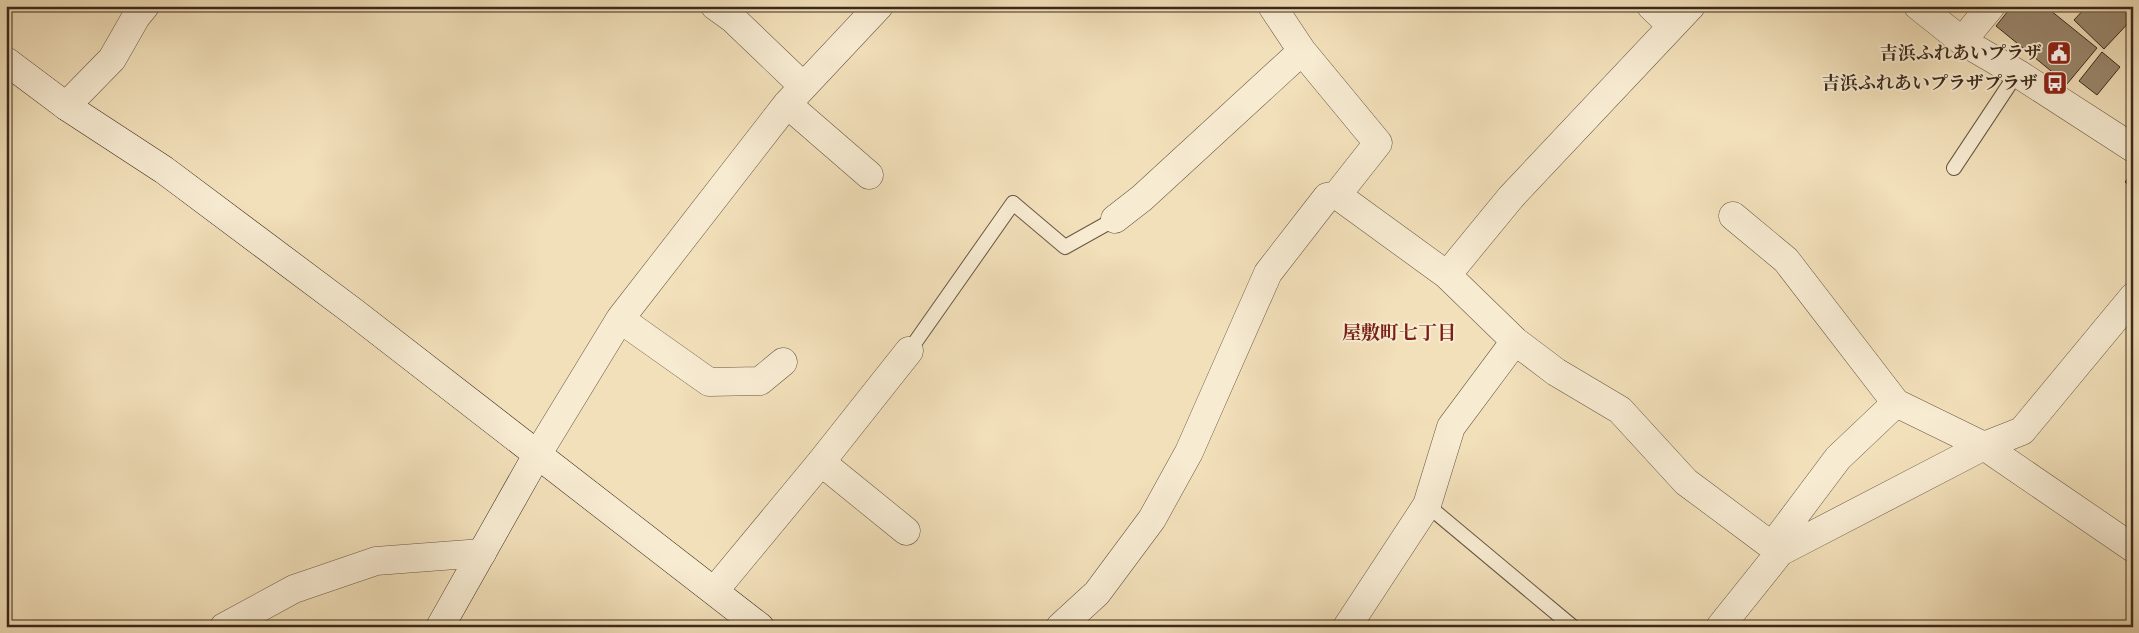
<svg xmlns="http://www.w3.org/2000/svg" width="2139" height="633" viewBox="0 0 2139 633" font-family="'IM FELL Double Pica','Noto Serif JP',serif">
<style>
.building{fill:#9a886e;stroke:#3b291b}
.lines{fill:none;stroke-linecap:round;stroke-linejoin:round}
.lane-casing{stroke:#695743;stroke-width:16}
.street-casing{stroke:#695743;stroke-width:29}
.secondary-casing{stroke:#3b291b;stroke-width:29}
.lane{stroke:#f7ebd2;stroke-width:14}
.street{stroke:#f7ebd2;stroke-width:28}
.secondary{stroke:#f7ebd2;stroke-width:28}
.labels{text-anchor:middle;stroke-width:4;stroke-linejoin:round;paint-order:stroke}
.poi-label{font-size:18px;font-weight:bold;fill:#3b291b;stroke:#f7ebd2;text-anchor:end}
.neighbourhood-label{font-size:19px;font-weight:bold;fill:#7a1f14;stroke:#f7ebd2}
</style>
<rect width="100%" height="100%" fill="#f2e0ba"/>
<filter id="stains"><feTurbulence type="fractalNoise" baseFrequency=".004" numOctaves="4"/><feColorMatrix values="0 0 0 0 .2 0 0 0 0 .09 0 0 0 0 .02 0 0 0 .5 -.17"/></filter>
<radialGradient id="worn" r=".72"><stop offset=".6" stop-color="#630" stop-opacity="0"/><stop offset="1" stop-color="#630" stop-opacity=".3"/></radialGradient>
<!-- building -->
<path class="building" d="M2012,6h33l52,42 -30,36 -71,-58z
M2087,6h46v12l-29,31 -30,-29z
M2102,52l18,15 -23,28 -18,-14z
M2133,172v16l-8,-6z"/>
<g class="lines">
<defs>
<path id="lane" d="M1954,168l63,-95
M909,351l104,-148 52,44 50,-28
M1427,505l146,122"/>
<path id="street" d="M715,6l18,13 70,67
M1651,6l21,20
M1918,6l44,35 55,32 116,75
M1962,41l29,-35
M787,104l82,71
M66,106l46,-47 24,-42 9,-11
M1337,195l110,80 68,66 41,31 64,38 66,72 94,70
M1733,216l53,44 110,143 88,43 149,102
M1115,219l27,-21 160,-147
M1447,275l64,-78 180,-191
M620,319l89,63 51,-1 23,-19
M537,455l83,-136 167,-215 92,-98
M821,462l85,69
M1772,546l66,-88 58,-55
M715,590l106,-128 88,-111
M224,627l70,-38 82,-28 106,-8
M1060,627l37,-34 55,-74 37,-67 79,-179 59,-76 10,-2 41,-52 -76,-92 -30,-45
M1347,627l80,-122 24,-78 64,-86
M1720,627l60,-75 204,-106 38,-15 111,-134"/>
<path id="secondary" d="M6,61l60,45 98,64 191,143 405,314
M440,627l97,-172"/>
</defs>
<!-- lane casing -->
<use href="#lane" class="lane-casing"/>
<!-- street casing -->
<use href="#street" class="street-casing"/>
<!-- secondary casing -->
<use href="#secondary" class="secondary-casing"/>
<!-- lane -->
<use href="#lane" class="lane"/>
<!-- street -->
<use href="#street" class="street"/>
<!-- secondary -->
<use href="#secondary" class="secondary"/>
</g>
<!-- icons -->
<defs>
<symbol id="civic-square" viewBox="-11 -11 22 22"><rect x="-9" y="-9" width="18" height="18" rx="4" fill="#8f2418" stroke="#f7ebd2"/><path d="M-.6-6.5H3V-4.5H.6V-3L4-1V1h2V6H-6V1h2V-1L-.6-3ZM-1.2 2.5V6h2.4V2.5Z" fill="#fff"/></symbol>
<symbol id="bus-square" viewBox="-11 -11 22 22"><rect x="-9" y="-9" width="18" height="18" rx="4" fill="#8f2418" stroke="#f7ebd2"/><path d="M-5-6H5V4H4V6H2V4H-2V6H-4V4H-5ZM-3.5-4V0h7V-4ZM-3.5 1.2v1.5H-2V1.2ZM2 1.2v1.5H3.5V1.2Z" fill="#fff"/></symbol>
</defs>
<g fill-rule="evenodd">
<use href="#civic-square" x="2045" y="39" width="28" height="28"/>
<use href="#bus-square" x="2041" y="69" width="28" height="28"/>
</g>
<g class="labels">
<!-- poi labels -->
<g class="poi-label">
<text x="2042" y="59">吉浜ふれあいプラザ</text>
<text x="2038" y="89">吉浜ふれあいプラザプラザ</text>
</g>
<!-- neighbourhood labels -->
<g class="neighbourhood-label">
<text x="1399" y="339">屋敷町七丁目</text>
</g>
</g>
<!-- margin -->
<rect width="2139" height="633" fill="none" stroke="#f2e0ba" stroke-width="25"/>
<rect x="8" y="8" width="2124" height="618" fill="none" stroke="#3b291b" stroke-width="2.5"/>
<rect x="12" y="12" width="2114" height="608" fill="none" stroke="#3b291b"/>
<rect width="100%" height="100%" filter="url(#stains)"/>
<rect width="100%" height="100%" fill="url(#worn)"/>
</svg>
